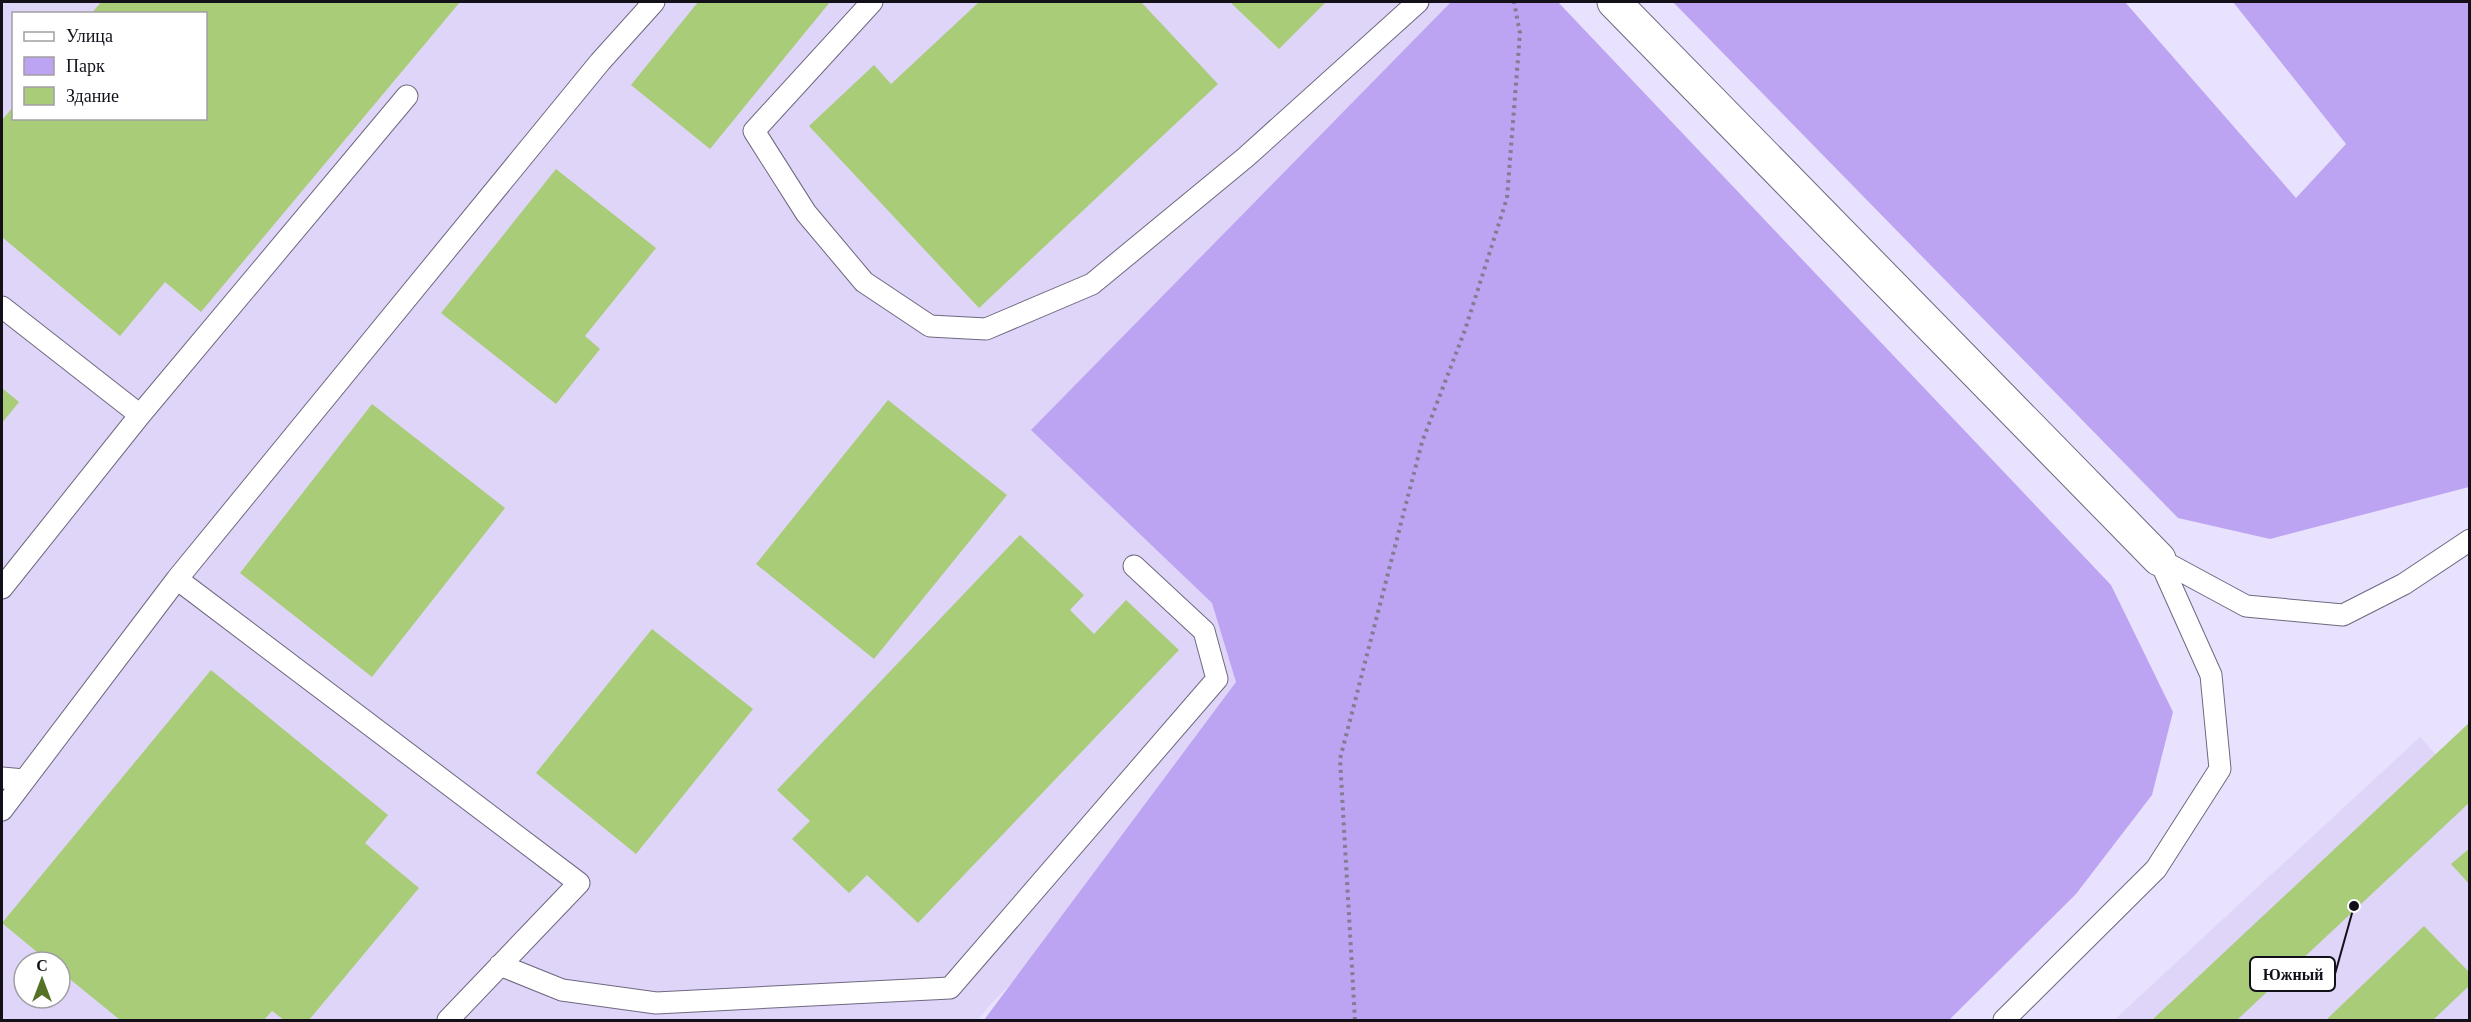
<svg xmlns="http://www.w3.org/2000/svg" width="2471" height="1022" viewBox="0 0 2471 1022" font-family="Georgia,serif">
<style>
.built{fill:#dfd5f8;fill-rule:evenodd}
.green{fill:#bda4f3}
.building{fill:#a9cc78}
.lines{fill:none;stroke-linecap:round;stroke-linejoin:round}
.service-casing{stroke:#6f6880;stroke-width:23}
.minor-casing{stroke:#6f6880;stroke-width:35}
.path{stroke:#827d90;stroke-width:4;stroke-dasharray:3 4.5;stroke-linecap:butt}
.service{stroke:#fff;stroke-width:21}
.minor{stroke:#fff;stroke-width:33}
.leader{fill:none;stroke:#13101a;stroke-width:2}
.callout-dot{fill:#13101a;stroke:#fff;stroke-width:2}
.callout{fill:#fff;stroke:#13101a;stroke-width:2}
.callout-label{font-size:16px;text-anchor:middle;font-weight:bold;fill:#13101a}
</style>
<rect width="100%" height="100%" fill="#e9e2fe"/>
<!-- built -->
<path class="built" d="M2,2h1489l-192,685 -309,318 -12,15h-976zM14,14h192v104h-192zM24,962h36v36h-36z
M2420,737l49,54v229h-355z"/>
<!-- green -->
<path class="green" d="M1451,2h107l553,583 62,127 -21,83 -76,99 -127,126h-965l252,-338 -24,-79 -181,-173z
M1673,2h452l171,196 50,-54 -113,-142h236v485l-199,52 -92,-21z"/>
<!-- building -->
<path class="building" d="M101,2h359l-259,310 -36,-30 -45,54 -118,-99v-117l12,-14v12h192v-104h-115z
M698,2h132l-120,147 -79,-64z
M979,2h162l77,82 -239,224 -170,-182 65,-61 17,19z
M1230,2h96l-47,47z
M556,169l100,79 -71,88 15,13 -44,55 -115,-91z
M2,388l17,14 -17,21z
M888,400l119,95 -133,164 -118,-95z
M372,404l133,104 -133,169 -132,-104z
M1020,535l64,60 -14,15 24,24 32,-34 53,50 -261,273 -51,-48 -18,18 -57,-54 18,-18 -33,-31z
M652,629l101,80 -117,145 -100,-81z
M211,670l177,145 -23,28 54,45 -110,132h-25l-12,-9 -8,9h-144l-60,-49v-9h-11l-47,-39z
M2470,722v80l-233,218h-85z
M2470,848v37l-19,-21z
M2424,926l46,47v12l-37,35h-107z"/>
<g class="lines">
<defs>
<path id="service" d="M872,2l-118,129 52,82 58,69 66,44 56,3 106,-45 154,-127 172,-155
M2,307l138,108
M2159,559l87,47 97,9 61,-31 66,-44
M2,588l138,-173 267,-319
M2,778l22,2
M2,810l175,-231
M500,965l62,25 94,13 294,-15 267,-309 -13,-48 -70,-65
M448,1020l131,-137 -402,-304 423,-517 54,-60
M2004,1020l152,-151 64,-100 -9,-94 -52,-116"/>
<path id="minor" d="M1614,2l545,557"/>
</defs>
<!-- service casing -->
<use href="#service" class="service-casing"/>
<!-- minor casing -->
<use href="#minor" class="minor-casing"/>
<!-- path -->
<path class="path" d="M1355,1020l-15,-261 82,-317 43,-112 42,-132 13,-165 -6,-31"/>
<!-- service -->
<use href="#service" class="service"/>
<!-- minor -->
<use href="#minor" class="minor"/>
</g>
<!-- callouts -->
<path class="leader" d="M2354 906L2335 974"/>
<circle class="callout-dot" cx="2354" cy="906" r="6"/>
<rect class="callout" x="2250" y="957" width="85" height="34" rx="6"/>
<g class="callout-label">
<text x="2293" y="980">Южный</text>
</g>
<!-- border -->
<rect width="2471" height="1022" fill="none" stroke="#13101a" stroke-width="6"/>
<!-- legend -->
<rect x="12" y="12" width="195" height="108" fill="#ffffff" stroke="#a19fa3" stroke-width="1.5"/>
<rect x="24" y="32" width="30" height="9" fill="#ffffff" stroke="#a19fa3" stroke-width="1.5"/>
<text x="66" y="42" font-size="18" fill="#13101a">Улица</text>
<rect x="24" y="57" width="30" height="18" fill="#bda4f3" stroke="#a19fa3" stroke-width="1.5"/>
<text x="66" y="72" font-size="18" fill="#13101a">Парк</text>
<rect x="24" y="87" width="30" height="18" fill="#a9cc78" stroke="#a19fa3" stroke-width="1.5"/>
<text x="66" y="102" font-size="18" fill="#13101a">Здание</text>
<!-- north arrow -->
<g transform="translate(42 980)"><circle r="28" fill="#ffffff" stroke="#a19fa3" stroke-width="1.5"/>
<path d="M0-4.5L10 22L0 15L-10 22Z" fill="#557226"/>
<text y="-9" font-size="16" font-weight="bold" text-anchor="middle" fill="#13101a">С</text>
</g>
</svg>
